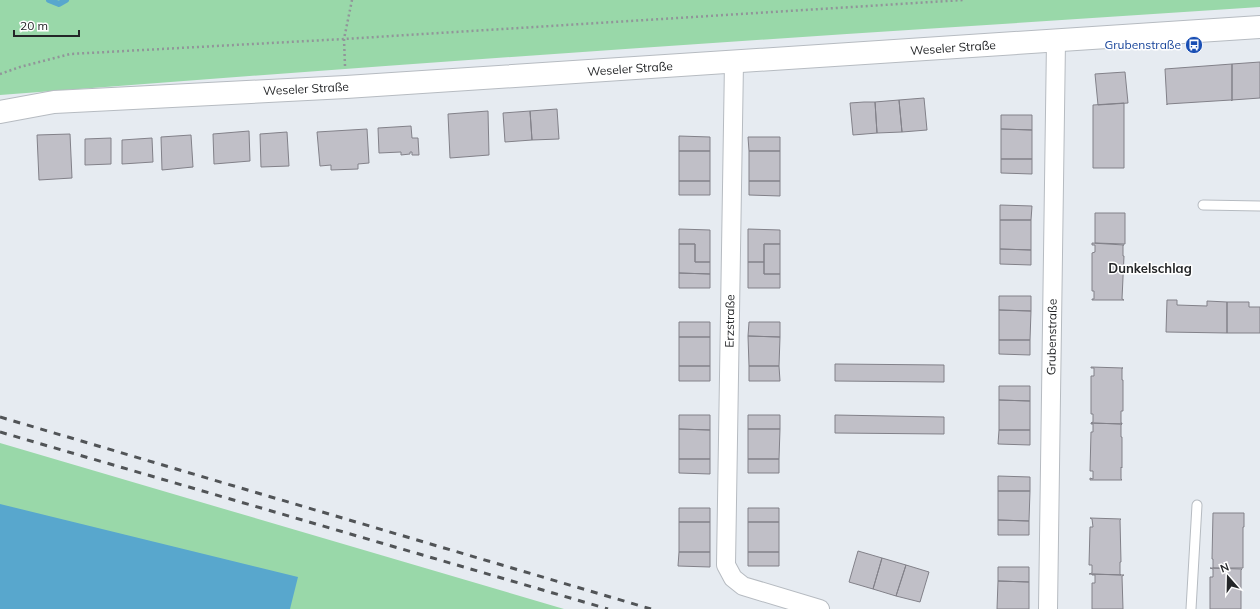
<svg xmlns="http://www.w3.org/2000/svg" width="1260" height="609" viewBox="0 0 1260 609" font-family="Mulish,sans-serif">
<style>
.green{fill:#99d8a9}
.water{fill:#58a7cd}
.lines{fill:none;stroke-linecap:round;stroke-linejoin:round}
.stream{stroke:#58a7cd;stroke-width:6}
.building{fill:#c0bfc7;stroke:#828189}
.service-casing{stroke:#b6bbc1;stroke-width:11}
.minor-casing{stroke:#b6bbc1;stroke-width:20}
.secondary-casing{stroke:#b6bbc1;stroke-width:24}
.path{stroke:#919599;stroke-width:2.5;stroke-dasharray:2 3;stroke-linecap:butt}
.service{stroke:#fff;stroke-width:9}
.minor{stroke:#fff;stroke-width:18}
.secondary{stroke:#fff;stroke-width:22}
.rail{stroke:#515457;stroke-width:3;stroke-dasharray:7 7;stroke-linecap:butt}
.labels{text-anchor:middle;stroke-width:3;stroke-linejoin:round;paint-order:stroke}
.transit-label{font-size:12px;fill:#164399;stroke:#fff;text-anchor:end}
.street-label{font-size:12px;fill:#242628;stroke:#fff}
.neighbourhood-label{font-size:13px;font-weight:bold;fill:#242628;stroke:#fff}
</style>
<rect width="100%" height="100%" fill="#e6ebf1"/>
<!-- green -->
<path class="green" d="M0,0h1260v7c-112,7 -224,15 -336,22 -308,20 -616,42 -924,66z
M0,443l564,166h-564z"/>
<!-- water -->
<path class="water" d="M0,504l298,73 -8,32h-290z"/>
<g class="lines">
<!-- stream -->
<path class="stream" d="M49,0l10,4 7,-4"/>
</g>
<!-- building -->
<path class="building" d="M1260,62v36l-28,2v-36z
M1232,64v37l-1,-1 -64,4v1l-2,-36z
M1125,72l3,31 -30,2 -3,-31z
M924,98l3,32 -25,2 -3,-32z
M899,100l3,32 -25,1 -2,-31z
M864,102h11l2,31 -24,2 -3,-32z
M1124,103v65h-31v-63z
M557,109l2,30 -27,1 -2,-29z
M488,111l1,44 -39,3 -2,-44z
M530,111l2,29 -27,2 -2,-29z
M1001,115h31v15l-31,-1z
M411,126l1,12h6l1,17h-7v-3h-2v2l-9,1v-3l-22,1 -1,-25z
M367,129l2,34 -11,1v5l-27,1v-5l-11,1 -3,-34z
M1001,129l31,1v29h-31z
M249,131l1,30 -36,3 -1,-30z
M287,132l2,34 -28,1 -1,-33z
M70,134l2,44 -33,2 -2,-45z
M191,135l2,32 -31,3 -1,-33z
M679,136l31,1v14h-31z
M748,137h32v14h-31z
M111,138v26l-26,1v-26z
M152,138l1,24 -31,2v-24z
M679,151h31v30h-31z
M749,151h31v30h-31z
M1001,159h31v15l-31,-1z
M679,181h31v14h-31z
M749,181h31v15l-31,-1z
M1000,205l32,1 -1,14h-31z
M1095,213h30v31l-30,-1z
M1000,220h31v30l-31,-1z
M679,229l31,1v32h-15v-18h-16z
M748,229l32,1v14h-16v18h-16z
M1092,243l32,2h-1v11h1l-2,43 2,1h-32v-1h2v-8h-2v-38l3,-1v-7h-3z
M679,244h16v18h15v12l-31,-1z
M764,244h16v30h-16z
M1000,249l31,1v15l-31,-1z
M748,262h16v12h16v14h-32z
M679,273l31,1v14h-31z
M999,296h32v15l-32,-1z
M1167,300h10v5l30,1v-5l20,1v31l-61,-1z
M1227,302h22v5h11v26h-33z
M999,310l32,1 -1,29h-31z
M679,322h31v15h-31z
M749,322h31v15l-32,-1z
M748,336l32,1 -1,29h-30z
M679,337h31v29h-31z
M999,340h31v15l-31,-1z
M835,364l109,1v17l-109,-1z
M679,366h31v15h-31z
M749,366h30l1,15h-31z
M1091,367l32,1h-1v12h1v31h-2v12h1v1l-31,-1 2,-1v-8h-2v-38h3v-8h-3z
M999,386h31v15l-31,-1z
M999,400l31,1v29h-31z
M679,415h31v15l-31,-1z
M748,415h32v14h-32z
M835,415l109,2v17l-109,-1z
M1091,423l31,1 -1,1v12h1v31l-1,-1v12l1,1h-32v-2l3,1v-8h-3l1,-39h2v-8h-2z
M679,429l31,1v29h-31z
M748,429h32l-1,30h-31z
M999,430h31v15l-32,-1z
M679,459h31v15l-31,-1z
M748,459h31v14h-31z
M998,476l32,1v14h-32z
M998,491h32l-1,30 -31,-1z
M679,508h31v14h-31z
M748,508h31v14h-31z
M1213,513h31v14h-1v41h-30v-9h-1z
M1090,518l31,1 -1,1 1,42h-1v12l1,1 -32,-1 3,-1v-8h-3l1,-38h3l-1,-8z
M998,520l31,1v14h-31z
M679,522h31v30h-31z
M748,522h31v30h-31z
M858,551l24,7 -9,31 -24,-7z
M679,552h31v15l-32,-1z
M748,552h31v14h-31z
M882,558l24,7 -10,31 -23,-7z
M906,565l23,7 -9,30 -24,-6z
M998,567h31v15l-31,-1z
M1210,568l32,1 -1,1v39h-31v-32h3v-8z
M1092,574l32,1 -2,1 1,33h-31v-26h3v-8h-3z
M998,581l31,1v27h-32z"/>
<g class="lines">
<defs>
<path id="service" d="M1203,205l57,1
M1191,609l6,-104"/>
<path id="minor" d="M734,62l-8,503 7,13 10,8 77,23
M1048,609l8,-568"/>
<path id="secondary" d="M0,112l54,-10 292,-15 914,-60"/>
</defs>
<!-- service casing -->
<use href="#service" class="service-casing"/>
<!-- minor casing -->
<use href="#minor" class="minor-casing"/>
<!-- secondary casing -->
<use href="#secondary" class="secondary-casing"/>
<!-- path -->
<path class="path" d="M345,66l-1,-27 8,-39
M0,74l20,-7 50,-13 274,-15 619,-39"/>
<!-- service -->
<use href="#service" class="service"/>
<!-- minor -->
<use href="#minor" class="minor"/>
<!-- secondary -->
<use href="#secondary" class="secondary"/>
<!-- rail -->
<path class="rail" d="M0,417l651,192
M0,432l608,177"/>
</g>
<!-- icons -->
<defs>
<symbol id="bus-disc" viewBox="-11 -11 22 22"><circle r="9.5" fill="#1a4fb4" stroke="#fff"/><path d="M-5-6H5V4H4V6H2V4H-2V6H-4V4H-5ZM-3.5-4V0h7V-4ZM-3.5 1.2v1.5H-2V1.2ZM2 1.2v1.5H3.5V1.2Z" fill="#fff"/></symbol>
</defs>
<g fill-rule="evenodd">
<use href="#bus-disc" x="1184" y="35" width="20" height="20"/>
</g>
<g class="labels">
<!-- transit labels -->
<g class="transit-label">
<text x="1181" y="49">Grubenstraße</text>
</g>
<!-- street labels -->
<g class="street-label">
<text transform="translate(953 48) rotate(-4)" y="4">Weseler Straße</text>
<text transform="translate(630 69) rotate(-4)" y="4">Weseler Straße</text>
<text transform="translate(306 89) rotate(-3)" y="4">Weseler Straße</text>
<text transform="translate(730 321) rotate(-89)" y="4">Erzstraße</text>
<text transform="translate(1052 337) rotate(-89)" y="4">Grubenstraße</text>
</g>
<!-- neighbourhood labels -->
<g class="neighbourhood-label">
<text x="1150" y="273">Dunkelschlag</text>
</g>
</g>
<!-- north arrow -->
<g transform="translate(1228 577) rotate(340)" stroke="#ffffff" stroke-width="3" paint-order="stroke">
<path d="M0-3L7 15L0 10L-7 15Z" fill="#242628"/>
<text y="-6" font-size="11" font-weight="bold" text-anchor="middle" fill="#242628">N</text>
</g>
<!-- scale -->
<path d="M14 30v6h65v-6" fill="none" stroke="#242628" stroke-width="2"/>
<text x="20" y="30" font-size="12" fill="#242628" stroke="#ffffff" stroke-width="3" paint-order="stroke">20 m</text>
</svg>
